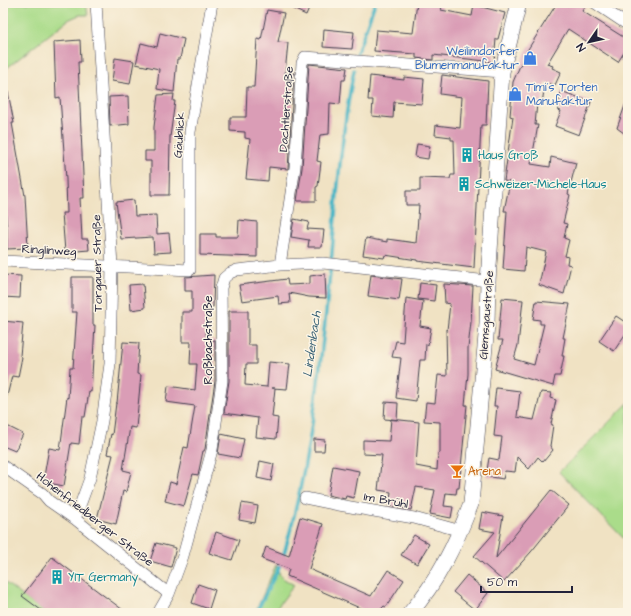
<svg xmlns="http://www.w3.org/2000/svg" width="631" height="616" viewBox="0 0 631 616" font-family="'Architects Daughter',sans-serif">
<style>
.green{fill:#aadc8a;stroke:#667f62}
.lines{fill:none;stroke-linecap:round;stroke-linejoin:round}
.stream{stroke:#4ab6c6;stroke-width:3.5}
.building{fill:#da9db6}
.minor-casing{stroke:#413f4f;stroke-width:12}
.secondary-casing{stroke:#413f4f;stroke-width:16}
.minor{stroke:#fff;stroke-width:11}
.secondary{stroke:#fff;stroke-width:15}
.labels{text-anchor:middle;stroke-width:3;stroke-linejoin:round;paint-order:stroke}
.shop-label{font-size:12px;fill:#366cbe;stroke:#fcf5e5;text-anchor:end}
.street-label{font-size:12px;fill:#22223b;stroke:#fcf5e5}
.culture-label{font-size:12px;fill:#0d838f;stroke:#fcf5e5;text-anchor:start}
.food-label{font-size:12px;fill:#c56008;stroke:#fcf5e5;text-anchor:start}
.water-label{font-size:13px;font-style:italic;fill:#325d73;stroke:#fcf5e5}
</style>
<rect width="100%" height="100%" fill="#fcf5e5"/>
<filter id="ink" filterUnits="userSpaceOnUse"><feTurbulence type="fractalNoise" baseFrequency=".025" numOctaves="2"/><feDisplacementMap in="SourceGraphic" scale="8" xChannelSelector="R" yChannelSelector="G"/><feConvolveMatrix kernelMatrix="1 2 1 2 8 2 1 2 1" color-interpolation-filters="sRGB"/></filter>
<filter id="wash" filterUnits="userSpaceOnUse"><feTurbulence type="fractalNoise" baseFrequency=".012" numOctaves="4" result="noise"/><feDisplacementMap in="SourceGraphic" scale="16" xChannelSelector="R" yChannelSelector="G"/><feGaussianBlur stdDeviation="0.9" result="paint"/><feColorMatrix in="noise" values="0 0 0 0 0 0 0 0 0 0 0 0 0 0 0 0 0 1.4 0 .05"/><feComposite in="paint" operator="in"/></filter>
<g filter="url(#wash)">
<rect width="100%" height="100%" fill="#f0e2c3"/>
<!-- green -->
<path class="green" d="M3,3h83l2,12h-9l-11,5 -65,51z
M628,403v140l-69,-71z
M276,565l5,12 13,8 -21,28h-18z
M3,581l42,32h-42z"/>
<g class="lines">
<!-- stream -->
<path class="stream" d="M357,53l18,-50
M283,557c29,-98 39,-202 49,-304 5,-62 10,-123 22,-183
M256,613l25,-50"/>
</g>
<g id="blocks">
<!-- building -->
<path class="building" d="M280,3h31l-5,12z
M417,3h26l-2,7 31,6 2,-11 31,8 -7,26h-2l-2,23 -61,-7v5l-17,-2v-4l-42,-3 2,-21 37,3z
M557,3h22l6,4 -3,4 46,29v6l-10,16 -50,-33 -21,35 6,2 -1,2 9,4 -6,13 -10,-2 -3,21 -5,-1 -2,22h3l-7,39 19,3 1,-10 25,6 -8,31 2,1 -7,28 4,1 -3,14 5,2 -4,16 3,1 -1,7 4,1 -7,29 -25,-9 7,-33 -20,-5 -2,24 -21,-2 4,-58h-3l6,-29 -6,-1 9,-64 -3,-1 3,-34 12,-28z
M267,10l17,3 -6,29 10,1 -3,30h9l-6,96 -19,-2 -1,14 -22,-2 4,-40 -5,-1v-6l-15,-1v-14h16l1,-30h7l3,-48 4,1z
M324,29l30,3 -2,17 -29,-2z
M160,33l24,6 -4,20h-3l-3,33 -17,-3 2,-20 -23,-5 5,-21 16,4z
M80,40l1,22h-3l6,136h-4l2,41h6l1,11 -24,2 -3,-39h5l-1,-34 -6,-82 -4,1 -2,-56z
M115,58l19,3 -4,23 -18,-3z
M309,64l38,4 -2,12h-3l-2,24 -10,-1 -1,31 -9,1 -3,26 4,1 -3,24 -2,1v14h-19l5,-33z
M442,75l46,6 -2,44h-5l-7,143 -57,-7v-1l-32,-5 -1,3 -21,-3 3,-17 21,4v-3l29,4 3,-38h-13v-14h14v-13l30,1 1,-4h4l-1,-35h-3v-3l-16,-2 1,-10 24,3 2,-31 -22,-3z
M370,76l34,4v-3l20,2 -2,25 -28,-2 -1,16 -21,-2 1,-16h-5z
M561,91l30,11 -12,33 -24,-9 6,-15 -3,-1z
M3,92h5l6,31h-2l13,73 3,52 -21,1v-21l-4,-40z
M174,94l-1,7h2l-5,36 -1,58h-18v-34h-6v-10h9v-24l4,-32z
M128,96l1,28 -19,2 -1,-29z
M627,100h1v36l-11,-8z
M417,144l13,2 -2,13 -13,-2z
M134,200l1,16 21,-1 1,19 12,-1 2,19 -17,1 -1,-16 -32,2 -5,-37z
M294,219l15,3 -2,7 17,1 -2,17h-14l1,-7 -18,-3z
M239,220l18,2v35l-57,-2v-21h16v3h22z
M325,274l1,24 -17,-1 -20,-4 1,10 -11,1 -1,-8 -36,5 -3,-16 48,-6 1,6 22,-1v-8z
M3,275l18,1 -1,22 -17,-1z
M214,275l-1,32h-6l-1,33h9v41l-10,68 -1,2h-1l-5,24 -5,-1 -9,32 -19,-5 5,-19 6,2 8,-37 4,1 7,-42 -29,-4 2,-16 27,4 2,-26h-7l1,-22h-9v-30h10v-21h-7v-14z
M371,275l31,4 -3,21 -31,-4z
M72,277h21v48h2l-4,67 -2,-1 -4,26h-3l-3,27 -8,-1 -7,43 -21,-4 6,-34 11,2 7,-53 1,1 2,-30h3l4,-56h-5z
M420,283l16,2 -2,16 -16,-2z
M143,284l2,24 -14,2 -2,-25z
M444,284l29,2 -2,36 -3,26v26l-3,31h2l-8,83h-2l-1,6 -10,-1 -2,13 9,1 -2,11 -21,-4 5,-24 -19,-3 -5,23 -22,-4 2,-14 -13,-2 4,-35 -19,-1v-14l26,1 2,-22 28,3 -3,44 21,4 1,-17h2v-31l-16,-1 2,-19 9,1 3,-28 9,1 -1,-47 1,1 3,-26 -5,-1z
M406,298l17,3 -3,25 11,2 -3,17 -2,-1 -1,16h-5l-4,41 -20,-3 5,-40 -9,-1 4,-16 7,1z
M502,298l21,2 -5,45 -4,14 20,6 10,-41h-4v-4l-7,-1 3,-18 34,3 -7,34h2l-3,18h2l-4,20h-5l-2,10 -58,-17 8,-29h-5z
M229,311h19v34h8v19h-10l-1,21 22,2 2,-25 21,2 -3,25 -15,-1h3l-3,29 6,1 -2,21 -20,-2 2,-19 -34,-5 5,-32z
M616,316l12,8v6l-14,21 -15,-10z
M3,321l20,2 -3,33 2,1 -4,20 -6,-1 -5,20h-4z
M123,342l16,1 -2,31 4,1 -5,53 -6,-1 -7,43 8,2 -5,20 -3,-1 -7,33 -19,-5 16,-64 -6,-1 4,-20 1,1 4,-32h1z
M496,388l24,3 -3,26 17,3 7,-28 10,1 -1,5 6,2 -5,24 2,1 -3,21 3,4 -10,12 -5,-5 -9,12 -12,-12 -2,15 -10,-1 -2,8 -17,-3 3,-18 10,2 3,-23 -8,-1 3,-30h-3z
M385,402l13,1 -1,17 -13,-1z
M3,424l20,10 -8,17 -12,-5z
M221,434l23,5 -4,19 -22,-4z
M314,439l11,1 -1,11h-10z
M260,461l14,3 -3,17 -14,-3z
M333,466l26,5 -5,27 -8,-2 -1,3 -17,-4z
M551,490l18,15 -38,47 -27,30 -30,-26 21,-24 -16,-3 3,-17 21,4 -7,42z
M242,503l16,3 -3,17 -16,-3z
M300,517l23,7 -14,45 62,27 17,-26 16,10 -18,27 -2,-1 -7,7h-11l-4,-4 -75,-33 2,-7 -27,-10 4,-12 23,9z
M216,532l23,8 -7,20 -23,-7z
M414,535l15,9 -12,20 -16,-9z
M156,543l20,5 -5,19 -21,-6z
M52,557l75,56h-82l-23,-17z
M467,575l21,18 -13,17 -22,-18z
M198,584l17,6 -6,19 -17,-6z"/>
</g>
</g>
<g filter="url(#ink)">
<use href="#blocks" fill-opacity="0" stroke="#413f4f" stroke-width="1"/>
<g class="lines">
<defs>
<path id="minor" d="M595,3l33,22
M3,261l187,9v-138l22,-129
M280,265l15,-98 7,-104 3,-6 197,15
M3,466l40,28 6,7 26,18 94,75
M305,498l34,7 75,13 47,13
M75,519l15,-41 12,-57 8,-57 2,-98 -16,-263
M158,613l11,-19 14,-38 29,-106 10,-69 -1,-93 3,-10 6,-5 7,-3 43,-5 43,-2 165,18"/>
<path id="secondary" d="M410,613c28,-32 46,-70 61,-109l16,-180 1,-43 14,-209 17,-69"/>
</defs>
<!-- minor casing -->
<use href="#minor" class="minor-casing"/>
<!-- secondary casing -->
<use href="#secondary" class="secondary-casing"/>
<!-- minor -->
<use href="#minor" class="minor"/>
<!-- secondary -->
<use href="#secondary" class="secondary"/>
</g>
</g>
<!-- icons -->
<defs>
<symbol id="shop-bare" viewBox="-9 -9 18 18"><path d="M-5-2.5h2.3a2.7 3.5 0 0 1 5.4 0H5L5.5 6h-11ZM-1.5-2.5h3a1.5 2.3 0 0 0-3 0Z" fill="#3f7fe0" stroke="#fcf5e5" stroke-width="2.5" paint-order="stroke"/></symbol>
<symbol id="building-bare" viewBox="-9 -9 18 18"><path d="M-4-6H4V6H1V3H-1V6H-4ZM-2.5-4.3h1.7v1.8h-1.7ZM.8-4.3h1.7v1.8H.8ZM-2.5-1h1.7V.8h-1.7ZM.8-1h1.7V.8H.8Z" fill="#0f9aa8" stroke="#fcf5e5" stroke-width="2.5" paint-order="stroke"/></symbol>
<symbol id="bar-bare" viewBox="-9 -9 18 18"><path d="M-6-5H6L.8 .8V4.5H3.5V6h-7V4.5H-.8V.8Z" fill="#e8710a" stroke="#fcf5e5" stroke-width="2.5" paint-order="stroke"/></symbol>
</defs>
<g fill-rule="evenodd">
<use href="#shop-bare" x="520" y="48" width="20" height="20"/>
<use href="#shop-bare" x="505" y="84" width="20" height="20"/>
<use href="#building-bare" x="457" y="145" width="20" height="20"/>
<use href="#building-bare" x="454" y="174" width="20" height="20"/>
<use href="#bar-bare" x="447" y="461" width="20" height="20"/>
<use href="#building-bare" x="47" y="567" width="20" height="20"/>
</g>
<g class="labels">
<!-- shop labels -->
<g class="shop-label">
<text x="519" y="55">Weilimdorfer<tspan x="519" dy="14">Blumenmanufaktur</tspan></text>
<text x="526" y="91" text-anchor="start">Timi´s Torten<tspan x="526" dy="14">Manufaktur</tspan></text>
</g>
<!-- street labels -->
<g class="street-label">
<text transform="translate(286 109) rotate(-86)" y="4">Dachtlerstraße</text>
<text transform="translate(179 135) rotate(-86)" y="4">Gäublick</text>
<text transform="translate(49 250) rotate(3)" y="4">Ringlinweg</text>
<text transform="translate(97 263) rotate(-91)" y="4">Torgauer Straße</text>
<text transform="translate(486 315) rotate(-86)" y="4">Glemsgaustraße</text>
<text transform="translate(208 340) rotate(-90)" y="4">Roßbachstraße</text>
<text transform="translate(386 500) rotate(10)" y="4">Im Brühl</text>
<text transform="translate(95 519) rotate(38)" y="4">Hohenfriedberger Straße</text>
</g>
<!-- culture labels -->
<g class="culture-label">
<text x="478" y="159">Haus Groß</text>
<text x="475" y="188">Schweizer-Michele-Haus</text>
<text x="68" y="581">YIT Germany</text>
</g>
<!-- food labels -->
<g class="food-label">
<text x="468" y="475">Arena</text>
</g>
<!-- water labels -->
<g class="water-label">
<text transform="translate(311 344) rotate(-82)" y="5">Lindenbach</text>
</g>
</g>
<!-- margin -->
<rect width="631" height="616" fill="none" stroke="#fcf5e5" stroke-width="16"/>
<!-- north arrow -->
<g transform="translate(589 42) rotate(236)" stroke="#fcf5e5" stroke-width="3" paint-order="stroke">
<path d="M0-3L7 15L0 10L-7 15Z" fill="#22223b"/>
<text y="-6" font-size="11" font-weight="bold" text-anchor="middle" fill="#22223b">N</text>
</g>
<!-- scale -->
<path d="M481 586v6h91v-6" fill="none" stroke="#22223b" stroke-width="2"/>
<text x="487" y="586" font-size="12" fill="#22223b" stroke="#fcf5e5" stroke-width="3" paint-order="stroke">50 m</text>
</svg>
